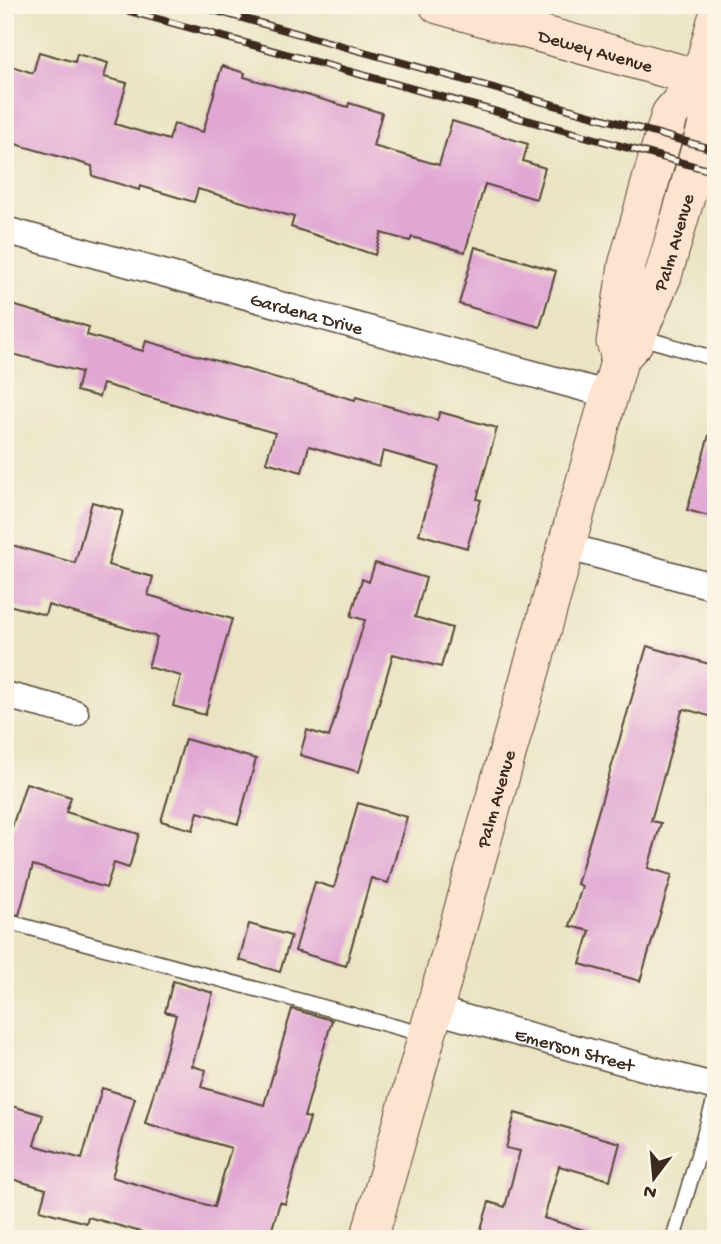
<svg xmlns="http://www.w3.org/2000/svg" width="721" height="1244" viewBox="0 0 721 1244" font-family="'Gochi Hand',sans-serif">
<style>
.building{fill:#e1a7d4}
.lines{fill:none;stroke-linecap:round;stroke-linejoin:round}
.lane-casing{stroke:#554637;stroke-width:17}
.street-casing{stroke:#554637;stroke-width:29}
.secondary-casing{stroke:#554637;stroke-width:39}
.lane{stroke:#fff;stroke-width:14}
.street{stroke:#fff;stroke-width:26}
.secondary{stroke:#fde4d0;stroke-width:37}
.rail-casing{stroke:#3b2a1e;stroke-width:8}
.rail{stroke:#fcf5e5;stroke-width:5;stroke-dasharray:16;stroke-linecap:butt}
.labels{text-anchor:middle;stroke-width:5;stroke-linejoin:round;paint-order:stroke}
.street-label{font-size:19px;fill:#3b2a1e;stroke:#fcf5e5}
</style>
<rect width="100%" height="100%" fill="#fcf5e5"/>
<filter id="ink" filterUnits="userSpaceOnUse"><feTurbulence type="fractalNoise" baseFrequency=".0143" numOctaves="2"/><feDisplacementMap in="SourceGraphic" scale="14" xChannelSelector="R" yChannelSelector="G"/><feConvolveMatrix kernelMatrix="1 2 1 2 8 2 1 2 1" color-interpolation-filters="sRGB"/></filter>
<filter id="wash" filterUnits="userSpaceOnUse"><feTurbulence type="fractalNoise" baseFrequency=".00686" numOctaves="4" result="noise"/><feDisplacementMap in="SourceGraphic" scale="28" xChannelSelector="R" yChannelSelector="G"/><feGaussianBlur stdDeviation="1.57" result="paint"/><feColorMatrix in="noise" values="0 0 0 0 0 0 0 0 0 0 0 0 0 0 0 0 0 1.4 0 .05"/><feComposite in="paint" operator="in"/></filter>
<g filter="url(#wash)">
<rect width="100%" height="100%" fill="#eae4c4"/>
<g id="blocks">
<!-- building -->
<path class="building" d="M39,52l36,10 2,-8 31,9 -4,14 23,6 -12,41 54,16 5,-16 29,8 19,-66 23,7 -1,4 104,30 1,-4 33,10 -9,33 66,19 13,-44 76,23 -5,17 22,7 -9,31 -51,-15 -20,68 -53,-15 -2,4 -29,-8 -6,22 -84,-28 3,-10 -96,-28 -4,13 -54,-16 -1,4 -46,-14 -1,-10 -87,-25v-77l28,9z
M475,247l81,24 -16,56 -81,-23z
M5,303l84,24 -2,8 56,16 3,-10 209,59 1,-3 81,23 3,-8 57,16 -20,71 4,1 -14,48 -48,-14 20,-67 -56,-16 -4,16 -70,-21 -7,26 -36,-10 9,-29 -172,-49 -4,13 -23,-6 5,-19 -76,-20z
M709,435l7,1v82l-29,-8z
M92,502l31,9 -15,54 45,12 -5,18 84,24 -27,96 -32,-9 8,-30 -33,-9 9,-30 -109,-32 -3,10 -40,-11v-61l70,20z
M375,563l51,15 -11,39 37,11 -11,39 -48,-13 -34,118 -59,-17 7,-25 22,7 36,-117 -14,-4 11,-37 7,3z
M647,646l69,20v52l-31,-9 -3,2 -31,110 10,2 -13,45 24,7 -32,106 -60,-17 10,-33 -20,-5 12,-40 -5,-2z
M185,739l71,20 -18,65 -40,-12 -5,18 -32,-9z
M26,783l45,14 -5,15 73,22 -10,34 -15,-5 -8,25 -73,-23 -14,50 -14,-3v-63z
M358,803l49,14 -19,66 -17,-5 -25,88 -51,-15 20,-69 19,6z
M249,924l42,12 -11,36 -41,-12z
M173,981l40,12 -21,73 14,4 -5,17 63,18 28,-96 40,11 -28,97 6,1 -25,86 -5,-2 -11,37h-103l-78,-22 -2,6 -46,-13 6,-21 -41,-12v-73l38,11 -9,30 48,14 20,-71 33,10 -23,79 102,30 17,-59 -86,-25 31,-108 -11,-3z
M515,1113l105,30 -10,37 -51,-14 -15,52 47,14 -1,7h-112l11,-37 16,5 15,-56 -14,-3z"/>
</g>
</g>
<g filter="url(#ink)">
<use href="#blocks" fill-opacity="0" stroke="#554637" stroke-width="2"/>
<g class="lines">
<defs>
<path id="lane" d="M637,336l79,23
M5,921l421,114
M673,1239l43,-144"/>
<g id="street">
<path id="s1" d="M5,230l605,165"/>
<path d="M565,546l151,41"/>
<path d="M5,695l70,18"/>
<path id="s2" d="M435,1010l281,77"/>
</g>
<g id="secondary">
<path id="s3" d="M438,5l278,78"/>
<path d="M620,358l-5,-16 12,-77 31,-110 12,-41 30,-36 16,-57"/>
<path id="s4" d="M369,1239l251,-881 14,-15 29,-67 45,-155 -8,-43"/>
</g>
</defs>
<!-- lane casing -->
<use href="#lane" class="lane-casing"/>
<!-- street casing -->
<use href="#street" class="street-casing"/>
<!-- secondary casing -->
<use href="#secondary" class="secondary-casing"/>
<!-- lane -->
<use href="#lane" class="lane"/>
<!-- street -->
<use href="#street" class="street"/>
<!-- secondary -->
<use href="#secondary" class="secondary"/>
<defs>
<path id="rail" d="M107,5l609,167
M195,5l521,145"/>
</defs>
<!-- rail casing -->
<use href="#rail" class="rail-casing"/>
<!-- rail -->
<use href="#rail" class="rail"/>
</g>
</g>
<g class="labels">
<!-- street labels -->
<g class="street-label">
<text dy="7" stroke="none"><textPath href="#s3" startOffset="164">Dewey Avenue</textPath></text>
<text dy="7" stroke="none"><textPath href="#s4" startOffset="1045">Palm Avenue</textPath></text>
<text dy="7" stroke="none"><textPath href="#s1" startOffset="313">Gardena Drive</textPath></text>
<text dy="7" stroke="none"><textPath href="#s4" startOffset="458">Palm Avenue</textPath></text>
<text dy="7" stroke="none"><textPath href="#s2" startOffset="145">Emerson Street</textPath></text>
</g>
</g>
<!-- margin -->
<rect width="721" height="1244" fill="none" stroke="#fcf5e5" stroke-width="28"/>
<!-- north arrow -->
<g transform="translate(654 1178) rotate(196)" stroke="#fcf5e5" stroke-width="5" paint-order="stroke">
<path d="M0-5L12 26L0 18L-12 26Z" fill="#3b2a1e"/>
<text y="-10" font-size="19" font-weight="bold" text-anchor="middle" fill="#3b2a1e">N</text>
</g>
</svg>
